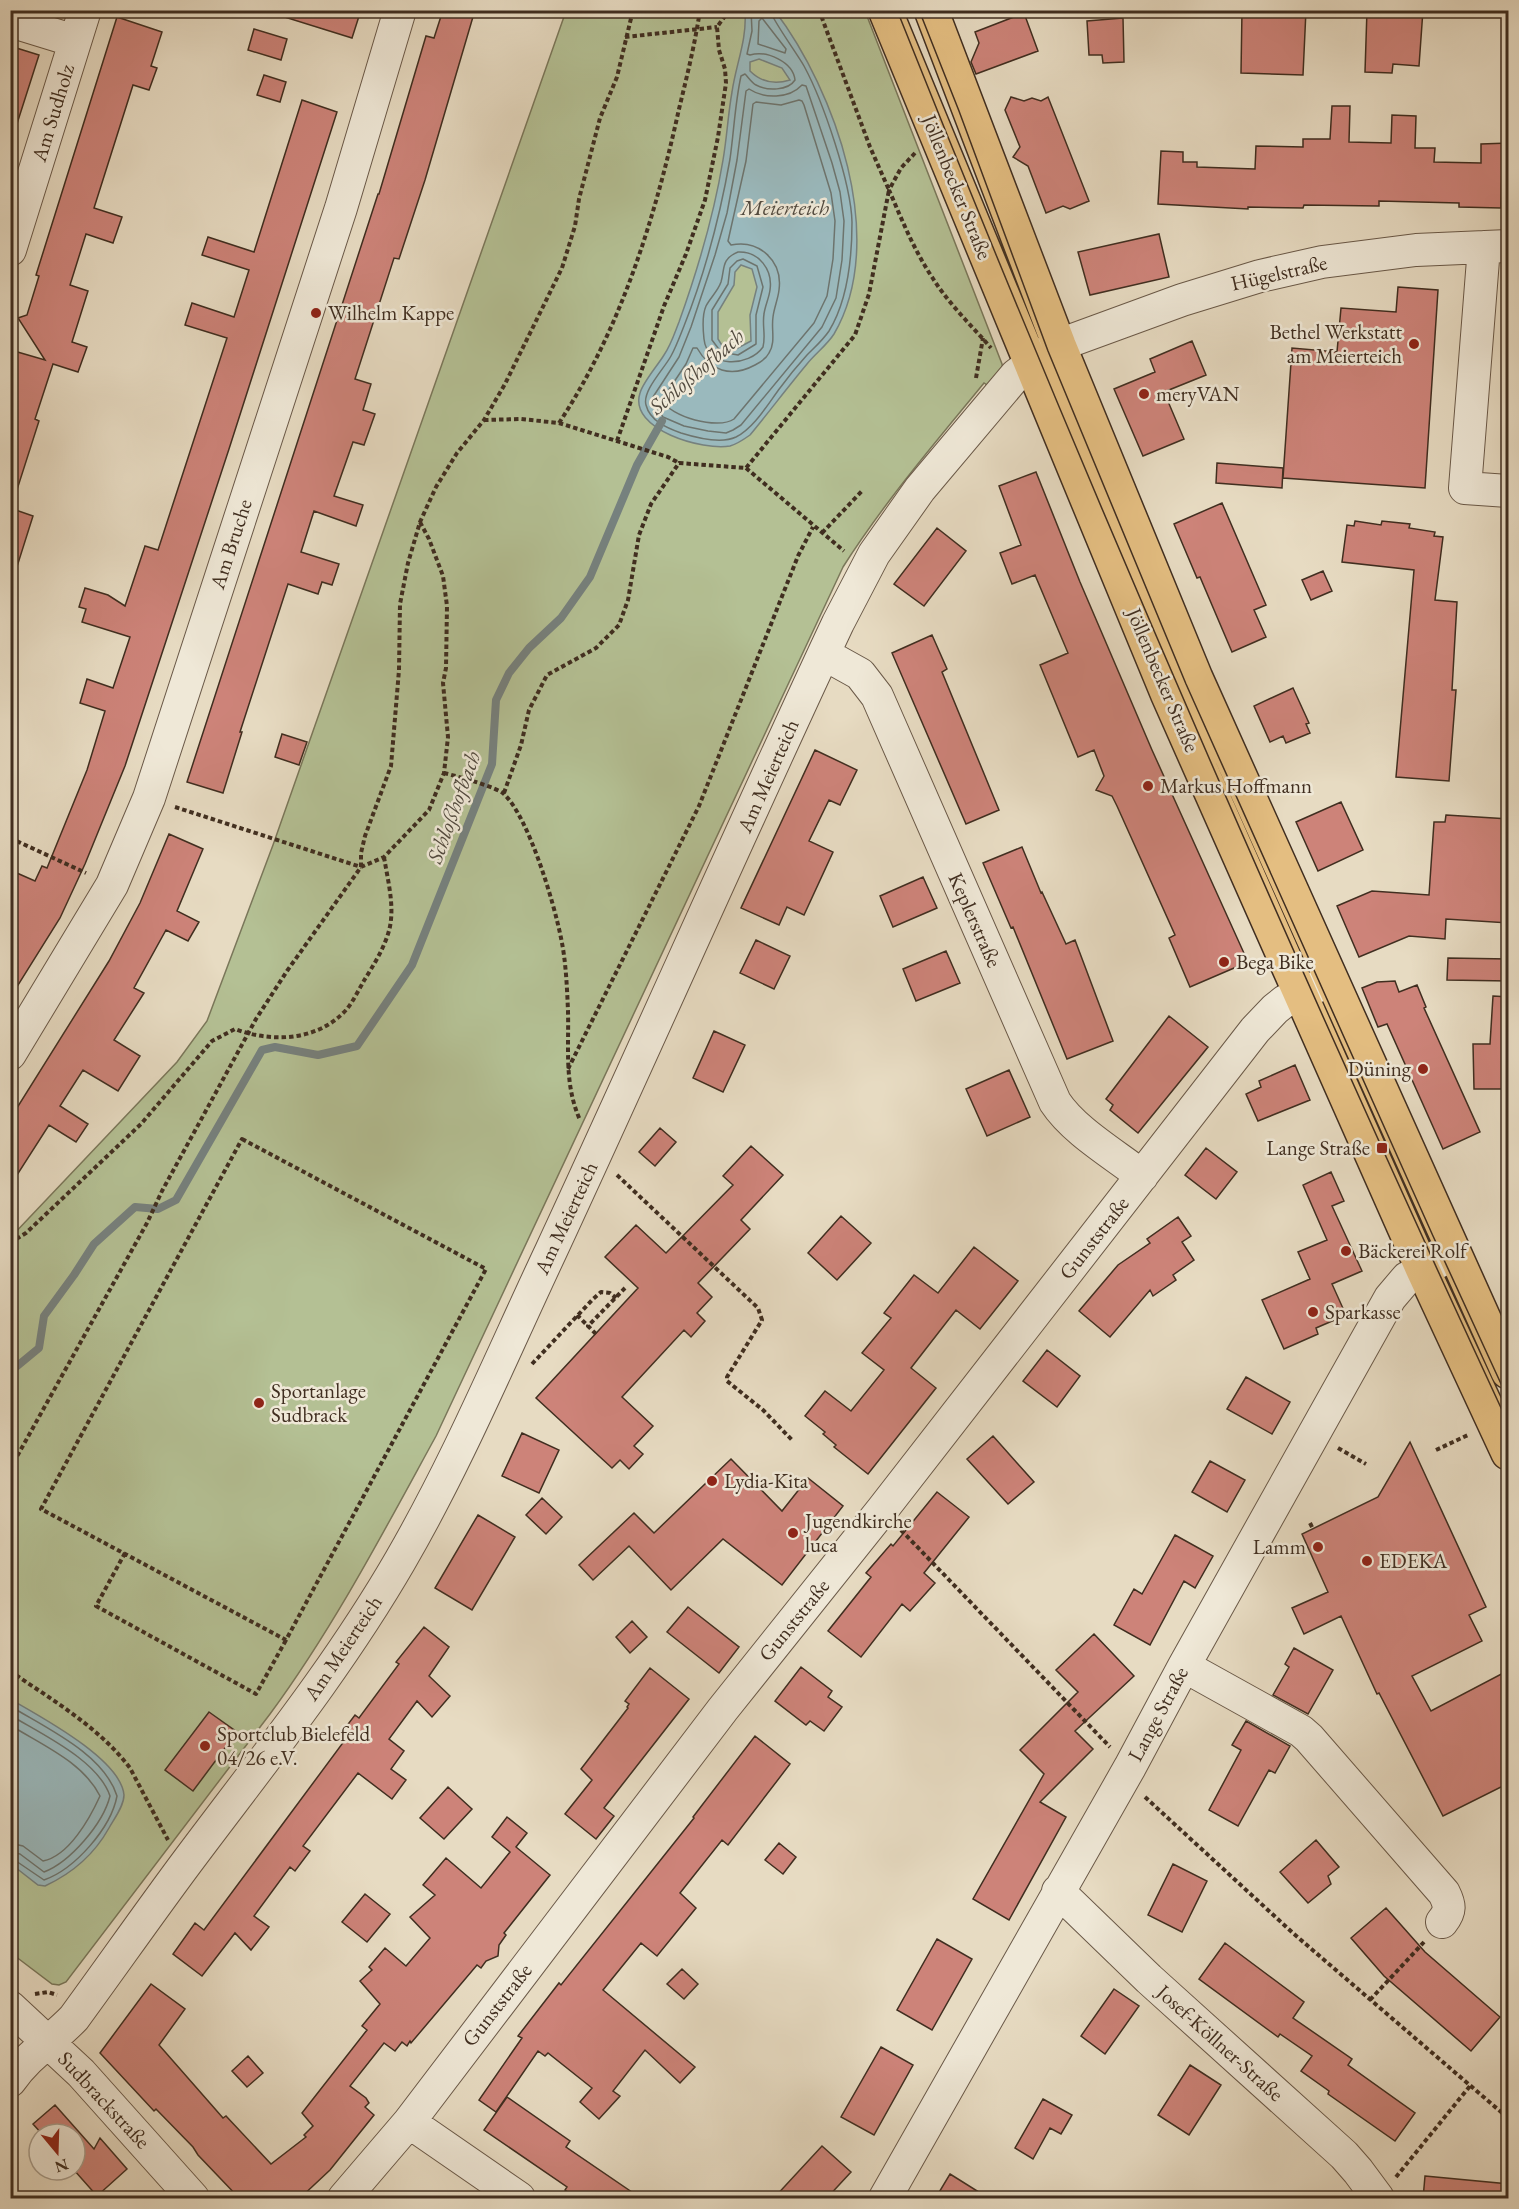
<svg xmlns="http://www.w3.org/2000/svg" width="1519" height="2209" viewBox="0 0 1519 2209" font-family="'EB Garamond',serif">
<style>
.green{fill:#b4c094;stroke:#7a775a;stroke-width:1.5}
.water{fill:#9ab9bd;stroke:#76817e;stroke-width:1.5;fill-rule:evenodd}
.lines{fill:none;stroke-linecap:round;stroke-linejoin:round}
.shore{stroke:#6d746e;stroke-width:1.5}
.stream{stroke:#76817e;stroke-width:8}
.building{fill:#cd8379;stroke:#402e20;stroke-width:1.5}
.minor-casing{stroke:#6a5948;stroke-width:34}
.major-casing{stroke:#402e20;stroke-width:36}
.path{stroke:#402e20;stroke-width:4;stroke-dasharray:4.5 3;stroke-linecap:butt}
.minor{stroke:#efe8d7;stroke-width:32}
.major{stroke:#e4be81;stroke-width:33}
.tram{stroke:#402e20;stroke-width:1.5}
.poi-dot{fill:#8f2418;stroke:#efe8d7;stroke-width:2}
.labels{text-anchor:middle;stroke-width:5;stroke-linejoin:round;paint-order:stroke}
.street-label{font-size:21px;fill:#402e20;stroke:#efe8d7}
.poi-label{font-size:21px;fill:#402e20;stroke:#efe8d7;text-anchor:start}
.water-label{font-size:22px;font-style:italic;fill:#524a3f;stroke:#efe8d7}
</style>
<rect width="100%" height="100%" fill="#e7dbc2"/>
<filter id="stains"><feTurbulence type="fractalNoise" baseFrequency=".00333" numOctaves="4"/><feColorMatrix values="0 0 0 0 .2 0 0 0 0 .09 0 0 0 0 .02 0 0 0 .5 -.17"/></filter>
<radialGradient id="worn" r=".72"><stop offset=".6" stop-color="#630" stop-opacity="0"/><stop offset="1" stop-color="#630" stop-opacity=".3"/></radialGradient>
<!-- green -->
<path class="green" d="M566,11h299l137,353 1,6 -13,17 -6,-4c-49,60 -99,118 -141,184l-407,869c-52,95 -102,191 -166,278l-204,268 -7,3 -7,-1 -41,-31 -1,-715 167,-176 30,-41 66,-176z"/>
<!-- water -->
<path class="water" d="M748,11h27c60,79 114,229 59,323 -7,11 -19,20 -27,30 -20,24 -38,48 -57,71 -7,5 -13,9 -20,11 -26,5 -102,-16 -90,-53 3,-11 18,-28 24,-38 7,-10 11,-23 15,-33 19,-53 35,-107 44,-162 4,-23 5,-46 9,-68 4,-28 15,-52 13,-80zM759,59l23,9 8,12c-16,5 -29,2 -40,-9v-9zM741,265l11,4 5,18 -7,28 1,26 -15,8 -13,-2 -5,-8v-27l16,-27 1,-13z
M10,1699c29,17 111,60 114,96 0,11 -10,24 -15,33 -15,27 -36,45 -64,58l-7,-1 -27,-21z"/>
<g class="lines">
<!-- shore -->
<path class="shore" d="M751,10l1,21 -5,23 3,1c17,-5 43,7 45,25 -7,11 -28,11 -39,5 -4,-2 -8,-8 -11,-11l-4,2c-6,27 -7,55 -11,83 -10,57 -25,114 -46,167 -4,10 -8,21 -13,30 -7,13 -29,35 -25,49 4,16 21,23 35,28 16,5 40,11 55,4 18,-9 32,-33 44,-49 8,-11 17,-22 27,-33 7,-7 16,-15 22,-24 19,-31 23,-73 23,-109 -1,-39 -29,-121 -48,-156 -6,-11 -33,-48 -34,-56
M762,18l24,31 -1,4 -27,-9 1,-23z
M802,85l4,1 26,77 8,29 4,29 -2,39 -6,38 -14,29 -81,98 -8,5 -7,3 -18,-2 -24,-5 -21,-9 -10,-13v-7l26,-40 12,-30 24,-72 12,-42 10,-53 9,-69 3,-2c15,10 40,10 53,-4z
M799,100l3,1 2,4 27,88 4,28 -2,38 -6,37 -13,27 -80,96c-16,11 -64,-2 -72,-19l24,-36 7,-16h4c13,23 34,30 58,17 6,-3 11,-6 14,-12 7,-11 2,-24 4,-36 1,-9 5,-18 6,-27 4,-29 -20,-51 -48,-45l-3,-4 18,-80 7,-57 3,-2 25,3z
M738,252c21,-1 35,18 32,38 -1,8 -5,16 -6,24 -2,11 2,22 -1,33 -14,20 -56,22 -59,-8 -1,-9 -2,-24 2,-33 4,-8 12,-15 15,-24 4,-14 0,-23 17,-30z
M743,259l14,7 6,21 -7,28v29l-18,11 -17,-3 -9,-12v-30l16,-26 2,-16 7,-7z
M10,1706c36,22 94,48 107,90 -6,32 -42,73 -73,84l-28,-19 -6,-1
M10,1715c31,19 88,45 100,81 -7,28 -40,66 -66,76l-24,-18 -10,-2
M10,1725c32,20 73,37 90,71 -10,22 -31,60 -57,65l-20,-15 -13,-3"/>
<!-- stream -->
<path class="stream" d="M10,1370l6,-3 23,-19 5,-32 30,-41 20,-31 41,-37 23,2 18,-9 86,-150 13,-3 43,8 39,-9 55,-81 53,-133 27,-68 4,-64 13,-27 20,-25 32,-30 29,-41 47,-112 25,-44"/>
</g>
<!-- building -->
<path class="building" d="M278,10h83l-9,28 -74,-23z
M443,10h32l-50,170 -26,79 -5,-1 -39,121 16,5 -8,26 12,4 -11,31 -11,-3 -19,54 29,9 -7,21 -42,-15 -13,41 38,12 -7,21 -10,-3 -4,12 -30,-10 -48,148h2l-19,61 -36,-11 191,-588h1l47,-158 8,2z
M1242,10h64l-3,65 -62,-2z
M1367,10h56l-4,56 -26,-2 -1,9 -27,-1z
M1024,13l14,38 -62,23 -5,-12 8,-19 -4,-11z
M117,17l45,15 -11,34 6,2 -8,22 -16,-5 -39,123 28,9 -9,26 -27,-9 -16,51 18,6 -16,51 15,5 -9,25 -25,-8 -18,55 4,2 -24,75 -5,-1v-132l4,-12 31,9 -27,-42 9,-3 12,-39 -3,-1z
M1123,18l1,44 -21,1 -1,-8h-13l-2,-34z
M254,29l33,10 -6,21 -33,-10z
M10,46l29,9 -24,75h-5z
M264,75l22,7 -6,20 -23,-7z
M1011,97l13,4 8,-3 9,3 7,-4 41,104 -19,8 -7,-3 -17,7 -18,-47 -15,-9 7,-10 -15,-37z
M302,100l35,12 -108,337 -104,317 -40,98 -25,54 -50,80v-128l25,11 7,-15 5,2 40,-98 18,-59 -25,-8 7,-24 26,9 17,-51 -48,-15 4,-13 -7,-2 6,-19 23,7 17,11 20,-60 13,4 69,-212 -42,-13 7,-22 42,14 15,-47 -47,-15 6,-18 46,15z
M1332,106h18l-1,36 42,1 1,-28 24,1 -1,32h20l-1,14 47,1v-19l28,-1v21l-7,1 -1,43 -42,-1v-4l-80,-2v5l-75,-1 -1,3 -55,-1v2l-90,-5 3,-53 22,1v10h14v5l58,2 1,-23 47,1v-8h27z
M1159,234l10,43 -79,18 -12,-43z
M1398,287l40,3 -13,198 -142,-10 9,-130 45,4 4,-44 55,4z
M1192,341l14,34 -42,17 20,47 -41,17 -29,-67 41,-17 -5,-13z
M1217,463l66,5 -1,20 -66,-5z
M1036,472l44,110 72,168 96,212 -58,25 -21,-49 6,-3 -58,-129 -5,-10 -16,-6 8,-14 -10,-26 -16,7 -38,-92 28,-12 -33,-78 -23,9 -12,-31 21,-8 -22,-59z
M1222,503l44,102 -12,5 12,27 -34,15 -32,-75 -3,1 -23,-54z
M10,508l23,8 -18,57 -5,-1z
M1355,521l26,4 1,-4 28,3 -1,4 26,4 -1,4 9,1 -8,63 22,2 -5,88h4l-7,91 -53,-4 18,-207 -72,-8 5,-37 7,1z
M937,528l29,23 -42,55 -30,-22z
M1323,571l9,20 -21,9 -9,-20z
M932,635l15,34 -5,3 57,138 -33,14 -74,-171z
M1293,688l16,35 -3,1 4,9 -24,10 -3,-7 -13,6 -16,-36z
M282,734l25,8 -8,23 -24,-8z
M815,750l42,20 -17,35 -11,-5 -20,41 24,11 -29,63 -17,-8 -8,18 -38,-17z
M1341,802l22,48 -45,21 -22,-49z
M1446,815l63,4v104l-63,-4 -1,20 -36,-3 -50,21 -22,-51 35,-15 57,4 5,-73h11z
M169,834l34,15 -26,62 22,11 -11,19 -22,-11 -32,58 10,5 -30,47 26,16 -22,35 -35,-21 -23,36 28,18 -12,18 -27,-17 -39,61v-67l99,-158 31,-58z
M1022,847l19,46 1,-1 24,52 9,-4 38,101 -46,18 -54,-132 -2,1 -28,-65z
M923,877l14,31 -44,19 -13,-31z
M756,940l34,16 -16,33 -34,-16z
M946,951l14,32 -44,18 -13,-32z
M1448,958l61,1v22l-62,-1z
M1395,981l4,11 18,-7 9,22 -2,1 56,124 -37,17 -56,-125 -9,3 -16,-39 15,-6z
M1493,996l16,1v92h-35l-1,-45h17z
M1169,1016l39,31 -70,86 -28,-23 3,-5 -7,-6z
M714,1031l31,14 -22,47 -30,-14z
M1295,1065l15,35 -52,21 -12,-27 15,-7 -2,-6z
M1009,1070l21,47 -43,19 -21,-47z
M660,1128l16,14 -21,24 -16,-14z
M751,1146l32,29 -42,45 9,9 -52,54 14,14 -15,16 8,8 -14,16 -7,-7 -62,67 31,29 -19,20 9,8 -14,15 -9,-9 -8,8 -76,-70 102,-110 -33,-31 31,-32 30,28 67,-68 -10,-9z
M1206,1148l31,24 -21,27 -31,-24z
M1331,1172l13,29 -12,5 30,65 -30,13 14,31 -30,13 2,6 -34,15 -22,-49 48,-21 -12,-27 29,-12 -24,-55z
M841,1216l30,27 -34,37 -29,-27z
M1178,1217l13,19 -9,6 12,18 -21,15 3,5 -23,16 -3,-6 -40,47 -31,-26 39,-46 32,-22 -3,-4z
M974,1247l44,34 -38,48 -24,-19 -45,58 25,20 -68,86 -34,-27 2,-2 -13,-11 2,-2 -20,-16 20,-25 26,20 33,-41 -22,-17 29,-35 -7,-5 30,-38 24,18z
M1047,1350l33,26 -23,31 -34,-26z
M1246,1377l44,25 -18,32 -45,-25z
M522,1433l37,17 -20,43 -37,-17z
M993,1436l41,46 -26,22 -41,-45z
M1410,1442l76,165 -17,8 13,26 -70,35 19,35 78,-41v113l-66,33 -64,-123 -2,1 -36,-78 -37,18 -12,-26 36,-16 -26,-58 76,-37z
M731,1459l51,52 26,-33 35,28 -61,79 -59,-46 -52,51 -42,-44 -36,34 -14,-15 55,-52 20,20z
M1210,1461l35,19 -18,32 -35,-20z
M937,1492l32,25 -45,56 11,10 -25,28 -8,-7 -41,53 -33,-26 43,-54 -5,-4 25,-29 2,2z
M542,1498l20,19 -16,17 -20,-19z
M478,1515l37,22 -43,73 -37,-22z
M1175,1535l38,21 -18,32 -11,-7 -34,64 -36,-20 20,-36 8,5z
M688,1607l51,40 -20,26 -52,-41z
M632,1621l15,16 -17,16 -14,-16z
M424,1627l25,20 -20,29 21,20 -18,21 -15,-16 -28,38 15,12 -13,18 15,11 -14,19 -34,-26 -55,73 7,5 -15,20 -5,-4 -36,49 15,11 -18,23 -16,-17 -33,43 -29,-22 22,-31 9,7 141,-190 -6,-4 16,-21 4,3 40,-54 -3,-2z
M1094,1634l40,42 -59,55 18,18 -53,53 26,15 -57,103 -36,-21 71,-125 -24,-24 58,-58 -22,-22z
M1294,1648l39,22 -25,44 -35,-19 16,-28 -4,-3z
M801,1667l31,24 -4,6 14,10 -18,24 -14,-10 -4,4 -31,-24z
M650,1668l39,31 -85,109 10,8 -18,23 -31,-25 27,-34 -11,-11 47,-61 -1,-1 2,-3 -4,-3z
M209,1712l28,20 -44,59 -28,-21z
M1246,1721l44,25 -15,27 -6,-3 -31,56 -29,-16 32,-60 -9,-5z
M755,1736l35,28 -62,81 -6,-5 -42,53 16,15 -39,48 -16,-13 -38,47 92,77 -15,16 -35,-33 -32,41 7,5 -21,23 -19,-17 12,-14 -44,-35 -3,3 -7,-5 -42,61 -17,-12 43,-62 -4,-2 41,-53 2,2 133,-167 -1,-1z
M448,1787l24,22 -28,30 -24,-21z
M507,1817l20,16 -11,14 34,28 -46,58 2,2 -7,10 -1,11 -12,5 -5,7 -4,-3 -66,78 -1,-2 -3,5 -5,-4 -7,9 -11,-8 -34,43 16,12 3,5 -4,4 9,8 -44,55 -31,29h-59l-42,-44 -5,-8 -37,-38 -2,2 -54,-58 51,-69 34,25 -26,36 64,73 3,-2 45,48 35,-27 -2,-2 9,-9 -11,-13 65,-83 -5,-4 18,-22 -20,-23 12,-11 -3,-3 16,-19 21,18 24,-28 -20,-21 25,-22 -12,-10 23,-27 35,30 29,-36 -18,-15z
M1316,1840l23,27 -11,9 3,8 -23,19 -28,-31z
M779,1843l17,14 -13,17 -18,-14z
M1173,1864l34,17 -25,51 -34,-17z
M365,1894l25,20 -23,28 -25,-20z
M1386,1908l39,44 75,65 -29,34 -87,-75 -33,-38z
M937,1939l35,20 -40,71 -35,-20z
M1225,1943l79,59 -11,16 59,41 -4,6 67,48 -20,28 -67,-47 1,-3 -28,-20 11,-15 -32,-22 -2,3 -79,-58z
M682,1969l16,15 -14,15 -17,-15z
M1114,1989l25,17 -34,48 -24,-18z
M881,2047l32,18 -39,70 -33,-18z
M248,2056l15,17 -16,14 -15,-16z
M1190,2065l31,20 -32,50 -31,-20z
M507,2097l63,44 -4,6 76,52h-64l-13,-9 2,-3 -83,-57z
M1043,2099l29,16 -11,19 -11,-6 -17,31 -18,-11z
M55,2105l39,44 6,-11 27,31 -30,27 -23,-26 1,-36h-33l-9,-10z
M822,2146l29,26 -25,27h-53z
M950,2174l40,25h-55z
M1425,2176l84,8 -1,15h-85z"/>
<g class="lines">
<defs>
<path id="minor" d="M10,21l65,20
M1484,247l-19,241 43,3
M10,250l75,-240
M824,654l36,20 17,22 178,406c19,29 59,52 87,74
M10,1054l102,-169 37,-87 192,-590 59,-198
M1184,1666l117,65 8,7 135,155c6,12 7,18 -2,29
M1058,1891l91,88 195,176 14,16 20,27
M10,2007l71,66 112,125
M10,2081c18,-26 43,-41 64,-63 38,-52 75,-105 113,-156 74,-99 151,-194 213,-301 58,-100 102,-206 151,-310 97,-209 189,-419 287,-628l36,-69 46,-65 96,-114 32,-24 11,-6 123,-45 78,-24 62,-14 94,-12 92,-4
M409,2122l110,76
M344,2198l65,-76 314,-413 159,-199 373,-480 20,-21 10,-8 40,-18
M885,2198l245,-431 54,-101 206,-368 17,-20 47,-24"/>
<path id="major" d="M885,10l282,683 255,575 86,185
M931,10l128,335 137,333 312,694"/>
</defs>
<!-- minor casing -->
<use href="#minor" class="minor-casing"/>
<!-- major casing -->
<use href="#major" class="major-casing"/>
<!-- path -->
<path class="path" d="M625,37l92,-10
M915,153l-14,15 -12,22c13,30 25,60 43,87 16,26 39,48 59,71
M976,378l7,-40
M484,420l37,-1 38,4 109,34 11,6
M559,423c62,-94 96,-205 120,-314 8,-33 16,-65 21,-99
M617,441l47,-135 22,-52 19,-54 13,-63 8,-54 -1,-14 -6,-19 -2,-23 8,-11 8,-6
M746,468l98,83
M822,533l40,-42
M444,773c12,3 53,14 60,21 25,24 50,109 57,144 5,23 6,50 7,73 1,38 -4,73 12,109
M504,793l17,-48 8,-35 18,-35 49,-27 23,-23 9,-25 11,-65 12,-31 28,-41 67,5 109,-133 14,-41 20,-104 -19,-43 -51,-137
M175,807l186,60
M10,838l76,35
M361,867v-14l4,-17 26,-70 8,-96 1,-66 8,-41 12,-41 16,-35 21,-34 27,-33 21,-36 57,-116 13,-42 4,-27 21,-81 17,-41 16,-67
M568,1069l131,-263 99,-250 15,-29
M242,1139l244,130 -200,371 -245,-131z
M617,1175l141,133 4,12 -35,57v4l36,29 29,30
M10,1243l16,-10 115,-109 71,-83 23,-12c37,14 83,12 111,-19 7,-8 13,-21 19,-31 8,-13 18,-29 23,-45 8,-24 0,-52 -4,-77
M577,1315l11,11
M596,1334l-8,-8 37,-38
M532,1364l61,-65 8,-7 9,1 6,5
M1338,1448l28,16
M1436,1450l32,-15
M10,1469l137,-246 15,-32 94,-172 31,-48 74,-104 23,-10 45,-47 15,-37 4,-36 -5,-54 3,-15 1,-62 -4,-30 -14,-37 -9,-17
M1310,1523l3,6
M901,1530l209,217
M125,1553l-29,53 160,88 30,-54
M10,1671c42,29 89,56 120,97l38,72
M1145,1797l149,137 214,184
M35,1994l13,-2 9,3
M1370,2000l54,-58
M1396,2177l74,-91"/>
<!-- minor -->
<use href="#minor" class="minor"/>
<!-- major -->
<use href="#major" class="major"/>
<!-- tram -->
<path class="tram" d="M897,10c190,477 395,947 611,1413
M919,10l40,101 89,240 138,333 247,552 75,163"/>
</g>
<!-- markers -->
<g class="poi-dot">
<circle cx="316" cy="313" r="6"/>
<circle cx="1414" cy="344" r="6"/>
<circle cx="1144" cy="394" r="6"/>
<circle cx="1148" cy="786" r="6"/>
<circle cx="1224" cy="962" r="6"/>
<circle cx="1423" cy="1069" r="6"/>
<rect x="1376" y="1142" width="12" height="12" rx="3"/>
<circle cx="1346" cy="1251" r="6"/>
<circle cx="1313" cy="1312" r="6"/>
<circle cx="259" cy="1403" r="6"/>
<circle cx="712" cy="1481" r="6"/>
<circle cx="793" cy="1533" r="6"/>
<circle cx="1318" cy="1547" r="6"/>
<circle cx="1367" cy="1561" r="6"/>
<circle cx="205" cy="1746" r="6"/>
</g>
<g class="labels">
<!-- street labels -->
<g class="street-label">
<text transform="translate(53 113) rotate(-73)" y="7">Am Sudholz</text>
<text transform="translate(957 187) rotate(68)" y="7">Jöllenbecker Straße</text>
<text transform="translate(1279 273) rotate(-13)" y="7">Hügelstraße</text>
<text transform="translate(231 544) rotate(-72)" y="7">Am Bruche</text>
<text transform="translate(1163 680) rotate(67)" y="7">Jöllenbecker Straße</text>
<text transform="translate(768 776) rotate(-66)" y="7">Am Meierteich</text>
<text transform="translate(975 920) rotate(66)" y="7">Keplerstraße</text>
<text transform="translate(566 1218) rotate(-65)" y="7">Am Meierteich</text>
<text transform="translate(1094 1238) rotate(-52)" y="7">Gunststraße</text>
<text transform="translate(794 1620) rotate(-51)" y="7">Gunststraße</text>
<text transform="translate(343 1648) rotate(-56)" y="7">Am Meierteich</text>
<text transform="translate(1158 1714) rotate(-62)" y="7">Lange Straße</text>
<text transform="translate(497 2005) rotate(-52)" y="7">Gunststraße</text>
<text transform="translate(1220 2043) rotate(42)" y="7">Josef-Köllner-Straße</text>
<text transform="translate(104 2100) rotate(47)" y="7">Sudbrackstraße</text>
</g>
<!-- poi labels -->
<g class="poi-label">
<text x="328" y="320">Wilhelm Kappe</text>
<text x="1402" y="339" text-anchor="end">Bethel Werkstatt<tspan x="1402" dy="24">am Meierteich</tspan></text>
<text x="1156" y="401">meryVAN</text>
<text x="1160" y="793">Markus Hoffmann</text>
<text x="1236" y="969">Bega Bike</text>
<text x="1411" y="1076" text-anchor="end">Düning</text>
<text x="1370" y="1155" text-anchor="end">Lange Straße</text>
<text x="1358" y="1258">Bäckerei Rolf</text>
<text x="1325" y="1319">Sparkasse</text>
<text x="271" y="1398">Sportanlage<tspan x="271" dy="24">Sudbrack</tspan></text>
<text x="724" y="1488">Lydia-Kita</text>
<text x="805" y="1528">Jugendkirche<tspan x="805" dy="24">luca</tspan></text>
<text x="1306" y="1554" text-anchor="end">Lamm</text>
<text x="1379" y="1568">EDEKA</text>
<text x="217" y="1741">Sportclub Bielefeld<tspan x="217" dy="24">04/26 e.V.</tspan></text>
</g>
<!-- water labels -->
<g class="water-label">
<text x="785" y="215">Meierteich</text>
<text transform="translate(696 371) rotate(-41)" y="8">Schloßhofbach</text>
<text transform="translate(453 807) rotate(-70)" y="8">Schloßhofbach</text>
</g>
</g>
<!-- margin -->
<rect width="1519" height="2209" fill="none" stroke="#e7dbc2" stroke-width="36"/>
<rect x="12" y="12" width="1495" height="2185" fill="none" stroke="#402e20" stroke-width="3"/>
<rect x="18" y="18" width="1483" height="2173" fill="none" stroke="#402e20" stroke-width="1.5"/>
<!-- north arrow -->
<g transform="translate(57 2152) rotate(161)"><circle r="28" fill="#efe8d7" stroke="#a99e8e" stroke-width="1.5"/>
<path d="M0-4.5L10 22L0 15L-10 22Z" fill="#8f2418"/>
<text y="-9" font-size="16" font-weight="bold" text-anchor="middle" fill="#402e20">N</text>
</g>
<rect width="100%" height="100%" filter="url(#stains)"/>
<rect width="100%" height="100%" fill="url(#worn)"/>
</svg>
